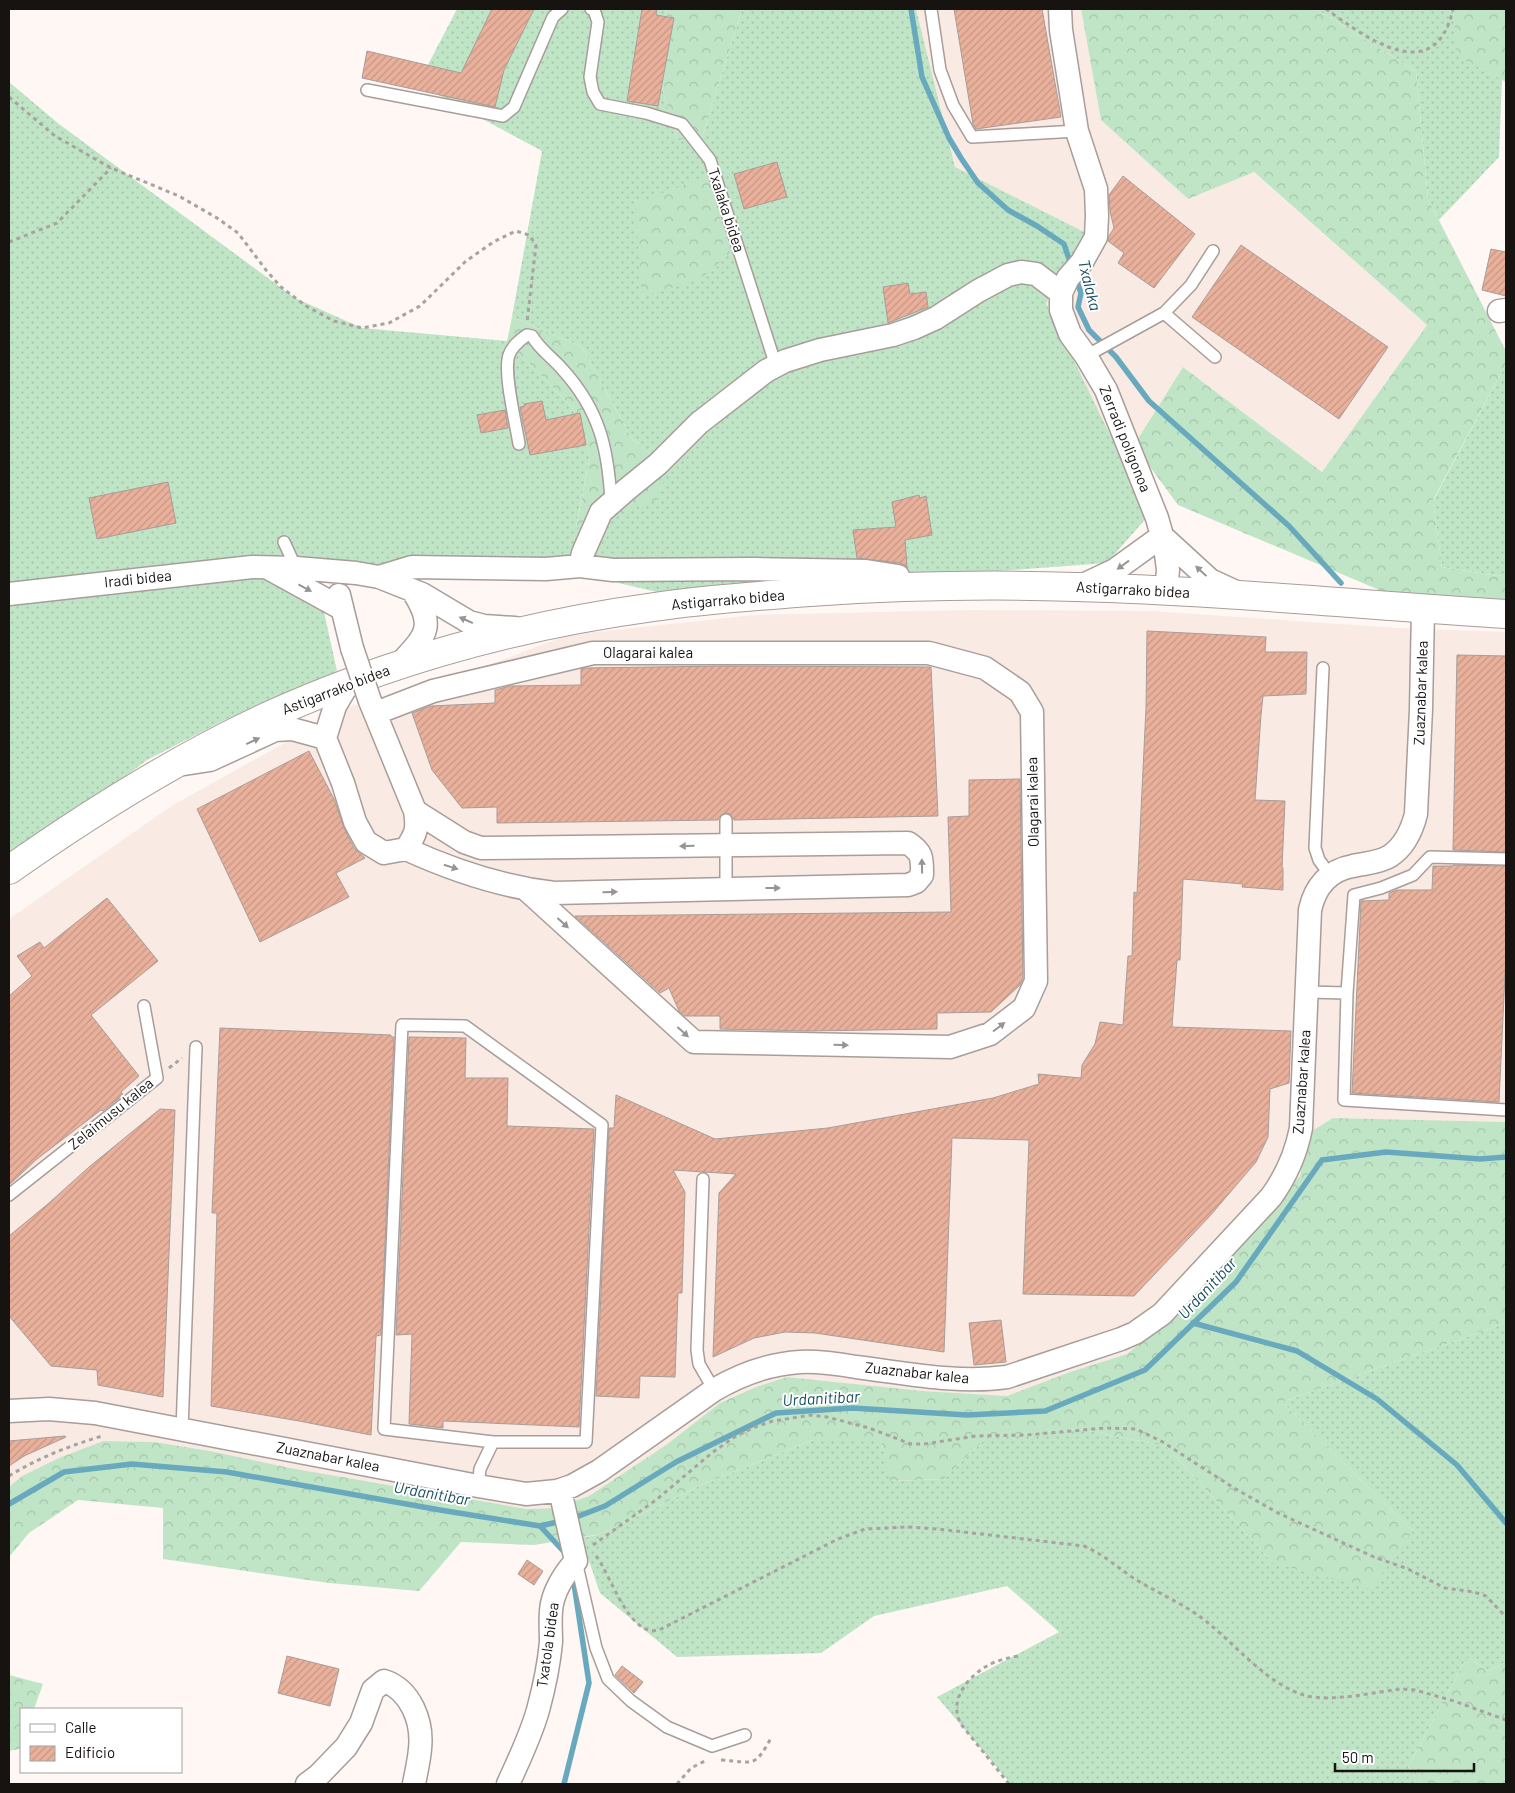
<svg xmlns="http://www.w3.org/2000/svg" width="1515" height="1793" viewBox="0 0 1515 1793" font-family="Barlow,sans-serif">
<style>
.built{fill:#f9eae4}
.grass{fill:url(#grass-dots)}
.forest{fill:url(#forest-crowns)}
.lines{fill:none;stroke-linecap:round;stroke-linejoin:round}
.stream{stroke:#68a9bd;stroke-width:5.5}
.building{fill:url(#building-hatch);stroke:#a89d99}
.service-casing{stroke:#a89d99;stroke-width:14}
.minor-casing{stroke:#a89d99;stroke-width:25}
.secondary-casing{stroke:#a89d99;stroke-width:30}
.path{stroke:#a8a3a0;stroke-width:3;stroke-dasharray:4 4;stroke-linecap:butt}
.service{stroke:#fff;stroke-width:11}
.minor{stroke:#fff;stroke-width:22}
.secondary{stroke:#fff;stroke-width:28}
.minor-bridge-casing{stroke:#a89d99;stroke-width:25;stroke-linecap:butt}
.minor-bridge{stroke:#fff;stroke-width:22}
.oneway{fill:#979594}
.labels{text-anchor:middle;stroke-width:4;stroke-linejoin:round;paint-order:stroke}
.street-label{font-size:15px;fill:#171311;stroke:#fff}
.water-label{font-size:16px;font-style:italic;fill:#174f5e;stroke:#fff}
</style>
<defs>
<pattern id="grass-dots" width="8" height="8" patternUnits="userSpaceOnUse" patternTransform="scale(1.25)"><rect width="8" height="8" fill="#c0e5c6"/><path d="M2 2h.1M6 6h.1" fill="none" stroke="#a4c4a9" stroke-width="1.8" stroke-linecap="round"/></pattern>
<pattern id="forest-crowns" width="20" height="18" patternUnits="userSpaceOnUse" patternTransform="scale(1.25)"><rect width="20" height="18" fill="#c0e5c6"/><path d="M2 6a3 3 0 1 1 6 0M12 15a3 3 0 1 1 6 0" fill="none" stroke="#a4c4a9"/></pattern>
<pattern id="building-hatch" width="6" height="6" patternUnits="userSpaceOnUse" patternTransform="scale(1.25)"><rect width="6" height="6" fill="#e9b09b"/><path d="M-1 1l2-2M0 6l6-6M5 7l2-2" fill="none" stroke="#c79684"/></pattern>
</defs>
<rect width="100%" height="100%" fill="#fef7f4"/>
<!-- built -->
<path class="built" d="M916,9h165l20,111 87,79 65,-27 174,153 -105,147 -139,-105 -60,95 -77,-159 51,-64 -142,-72z
M973,610l178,1 246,17 109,4v490l-173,-4 -23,15 -10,43 -117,133 -56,45 -57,18 -63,24 -84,-5 -136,-14 -31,10 -36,16 -54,42 -77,51 -35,12 -27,1 -237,-41 -80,-17 -55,-9 -52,-1 -44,17 -37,18 -13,11v-568l164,-114 178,-99 96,-25 121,-46 187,-20z"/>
<!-- grass -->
<path class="grass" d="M457,9h210l-5,78 15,53 25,-2 40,-129h174l39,158 143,72 -52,64 103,212 -42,48 -437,32 -103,-24 -254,-9 24,109 -112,49 -78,40 -69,52 -69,48v-778l50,42 236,174 67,30 145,13 66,67 17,48 -14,71 91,-58 -36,-32 -49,-90 -70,-30 30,-166 -124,-67z
M1316,9h137l5,47 44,23 -3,78 -60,63 -11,-21 -12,-128z
M1506,364v210l-8,2 -56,-9 -9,-66z
M1506,1323v339l-18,9 -21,-14 -59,110 14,17h-411l-74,-87 122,-65 -52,-46 -133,30 -53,37 -144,4 -77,-64 -19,-55 20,-4 100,-49 112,-45h68l10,41 53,-2 43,-42 91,-8 88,17 107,117 140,-32 -131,-129z"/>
<!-- forest -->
<path class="forest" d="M667,9h75l-40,129 -25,2 -15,-53z
M1081,9h235l100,62 12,128 78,152v13l-73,136 9,67 56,9 8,-2v28l-122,-10 -206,-87 -44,-60 49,-78 139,105 105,-147 -173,-153 -66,27 -87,-79z
M1453,9h53v73l-49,-26z
M708,176l22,77 -31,27 -57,16 -7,-93z
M512,317l70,30 49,90 36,32 -9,31 -82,28 14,-72 -17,-48 -66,-67z
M1333,1118l173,4v201l-224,79 131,129 -42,58 -98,-26 -107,-117 -88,-17 -91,8 -43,42 -54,2 -9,-41h-68l-112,45 -100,49 -67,11 -73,-3 -42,49 -90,-8 -166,-24v-51l-85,-8 -49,33 -20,24v-70l13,-11 37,-18 44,-17 52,1 55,9 80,17 237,41 27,-1 35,-12 77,-51 54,-42 36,-16 31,-10 136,14 84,5 63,-24 57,-18 56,-45 117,-133 9,-43z
M1467,1657l21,14 18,-9v122h-84l-14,-17z
M9,1675l34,9 -9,25h-13l-1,40 -11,2z"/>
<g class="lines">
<!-- stream -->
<path class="stream" d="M911,9l11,68 27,61 12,20 17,25 30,27 29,16 27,18 7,21
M1076,279l5,14 -3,14 11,23 27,27 33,44 140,125 52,57
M1193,1323l104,28 80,48 80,66 49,58
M9,1504l55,-32 68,-8 95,8 213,38 100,16 22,-5
M571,1519l34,-13 71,-44 100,-49 76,-5 115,7 78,-4 100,-41 91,-88 86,-122 64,-8 94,7 26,-2
M540,1526l26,28
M564,1784l25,-101 -16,-106"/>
</g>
<!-- building -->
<path class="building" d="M492,9h42l-30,61 -9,37 -133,-29 5,-27 94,22z
M642,9h15l-1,6 18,3 -16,88 -31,-5z
M954,9h88l19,108 -85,12 -3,-5z
M777,162l10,35 -43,12 -10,-35z
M1123,176l72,58 -41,54 -36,-25 6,-10 -16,-12 1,-5 5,-8 -4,-17 -1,-16z
M1241,245l147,102 -49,72 -147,-102z
M1491,249l15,3v44l-24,-6z
M908,283l2,11 16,-2 2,15 -40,16 -5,-36z
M542,401l4,19 34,-7 6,32 -56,10 -10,-48 5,-1 -1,-2z
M505,410l3,18 -27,5 -4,-18z
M168,482l8,41 -79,16 -8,-41z
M919,495l1,3 6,-2 6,39 -27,5 2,27 -7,-4 -43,-5 -4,-28 43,-3 -4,-25z
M1147,631l119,6 -1,15h42l-1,42 -43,2 -2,19 -6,85 30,1 -3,67h1v22l-41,-3 1,-3 -60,-5 -3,81h-3l-5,67 119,4 -2,52 -19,6 -2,48 -12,25 -47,55 -75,79 -111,-2 6,-154 -77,-2 -8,214 -129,-19 -30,-1 -31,6 -41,19 6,-164 17,-19 -63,-4 12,22 -3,101h-4l-3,84 -35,-1 -1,22 -43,-2 13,-268h5l2,-33 99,44 113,-11 165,-30 46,-14 -1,-10 43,4 1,-13 13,-21 5,-22 23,3 5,-69h4l2,-64 3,1 9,-185z
M1457,655l49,1v196l-53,-2z
M725,666l206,1 7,149 -204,4 -4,-6 -4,-1 -6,3 -2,4 -221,3v-16l-35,1 -30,-38 -20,-57 19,-7 64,-3v-13l15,-4 71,-1v-16l4,-1z
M309,751l25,48 10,29 10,20 11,10 -29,15 13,24 -89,45 -63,-133z
M1020,779l3,199 -3,7 -29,27 -54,1v16l-130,2 -87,-2v-13h-35l-6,-5 -10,-23 -9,5 -85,-77 376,-4 -3,-95 21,-1v-36z
M1453,865l53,1v88l-7,148 -147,-9 9,-192 28,-1v-7l8,-3h35l1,-24h20z
M107,898l51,63 -67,54 48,61 -18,16 2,3 -20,16 -2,-1 -64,49 -28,26v-189l23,-20 -15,-20 23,-14 4,6z
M220,1028l171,7v2h3l-13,298 -5,1 -5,99 -72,-14 -88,-15 6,-193h-5z
M409,1037l57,1 -1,40h43l-1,48 87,3 -15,298 -136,-6v7l-34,-4 3,-90 -16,1z
M160,1109l15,1 -12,287 -65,-12 -1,-15 -46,-4 -42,-50v-80l40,-33 40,-36z
M1001,1320l5,42 -32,3 -5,-42z
M65,1436l1,1 -42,19 -15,10v-25z
M527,1560l16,11 -9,14 -16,-11z
M287,1656l52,13 -9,37 -52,-13z
M622,1666l21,16 -9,11 -19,-18z"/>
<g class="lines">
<defs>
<path id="service" d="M591,9l3,1 4,12 -8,55 3,15 7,12 46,9 36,11 28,36 66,206
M931,9l9,61 13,35 19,32 105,-6
M367,90l136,26 11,-9 39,-90 9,-8
M1164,313l51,44
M1086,356l78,-43 27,-28 22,-34
M519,444c-3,-20 -16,-72 -10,-89 3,-9 11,-15 18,-20l5,1c8,14 21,22 31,34 37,41 45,79 48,131
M284,542l12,26
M1323,668l-8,180 4,12 11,15
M726,820v68
M1506,859l-76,-2 -17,18 -32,13 -27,7 -7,98 -3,107 162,10
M1307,992l40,1
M703,1179l-6,171 2,14 15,26
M9,1195l148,-117 -13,-72
M182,1430l14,-383
M478,1486l2,-17 13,-27h93l16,-317 -137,-99 -63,-1 -18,404 109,13
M576,1561l20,87 12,31 23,22 36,26 45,19 33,-11"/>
<path id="minor" d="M1060,9l1,21 16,101 19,58 1,27 -1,21 -14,25 -14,16 -7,15v17l9,24 16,22 20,34 51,128 8,28 3,24 -2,21
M1499,311l7,-1
M1162,536l48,44 26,12
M580,566l33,4 141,-1 112,2 32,5 3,11
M270,569l71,39
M379,577l33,-10 134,2 34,-3 3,-13 18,-41 25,-22 32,-26 41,-41 67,-52 19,-10 35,-11 73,-15 21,-7 22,-10 42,-27 30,-16 13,-3 15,2 25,19
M1079,587l36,-17 47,-34
M9,594l243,-27 44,1 60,5 23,4 43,17 47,28 15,4 31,2
M339,595l13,53
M397,667c27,-30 41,-38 15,-77
M348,684l-13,22 -10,32 18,45 12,39 11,20 18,11 22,-4c10,-15 12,-20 9,-38l-45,-110
M376,713l57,-22 160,-38h336l56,15 35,24 12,20 4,269 -12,27 -34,26 -40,13 -256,-5 -167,-152
M184,764l26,-4 65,-30 17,-1 33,9
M406,849c46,21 97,38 148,44l354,-8 8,-3 6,-7c0,-17 1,-22 -14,-32l-427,5 -17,-6 -49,-31
M9,1411l40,-2 46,4 383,73 48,8 31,-3 15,-5 27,-15 115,-81c27,-16 55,-26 86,-28 19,-1 38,2 56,5 50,6 101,17 151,10l114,-38 14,-6 27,-19 109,-117c16,-22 25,-43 30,-69l9,-218c5,-23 19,-40 43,-44 12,-3 26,-3 37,-10 15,-10 22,-26 26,-42l5,-105 2,-100
M307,1784l12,-9 27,-28 15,-24 12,-33 11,-9c27,9 39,41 36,68 -1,12 -4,24 -6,35
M508,1784c11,-24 23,-49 30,-74 6,-22 11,-46 13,-68 0,-10 -1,-21 0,-31 1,-18 13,-37 25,-50l-16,-71"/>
<path id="secondary" d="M9,870c81,-57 165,-110 255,-152 122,-56 257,-93 390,-111 52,-8 104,-11 156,-15 89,-6 178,-8 266,-5 144,4 287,18 430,27"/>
</defs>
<!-- service casing -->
<use href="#service" class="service-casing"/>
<!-- minor casing -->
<use href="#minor" class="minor-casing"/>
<!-- secondary casing -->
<use href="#secondary" class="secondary-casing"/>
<!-- path -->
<path class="path" d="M1326,9c39,28 109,81 127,0
M9,97l46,39 56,32 68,28 38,22 21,15 28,37 15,17 25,19 28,15 28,7 27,-5 31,-17 46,-45 29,-20 21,-10 13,4 7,10 -9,77
M9,242l48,-19 54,-55
M169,1068l13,-10
M9,1476c29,-18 60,-30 93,-40
M593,1545l63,-45 57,-48 23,-16 19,-9 18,-6 38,-6 16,2 42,11 42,16h13l52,-8 50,-1 79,-7 31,1 25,12 73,47 44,25 96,44 34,12 37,19 29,4 12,4 20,21
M596,1556c15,19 33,82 63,74l179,-91 27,-10 42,-2 31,2 146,17c19,8 34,22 51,33 24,15 50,25 72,43 30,24 62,64 100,74 28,6 66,-4 95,-7l13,1 39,11 52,19
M721,1760c33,2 33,9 50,-22
M677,1784l14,-16 16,-8
M1009,1784l-49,-61c-1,-4 -3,-8 -3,-11 -3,-23 22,-45 41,-51 8,-3 16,-4 23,-6"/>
<!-- service -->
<use href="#service" class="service"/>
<!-- minor -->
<use href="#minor" class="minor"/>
<!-- secondary -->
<use href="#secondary" class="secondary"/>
<defs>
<path id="minor-bridge" d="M352,648l18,53"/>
</defs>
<!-- minor-bridge casing -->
<use href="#minor-bridge" class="minor-bridge-casing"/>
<!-- minor-bridge -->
<use href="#minor-bridge" class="minor-bridge"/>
</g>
<!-- one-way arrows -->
<defs><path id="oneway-solid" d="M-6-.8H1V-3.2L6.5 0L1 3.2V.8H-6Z" transform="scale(1.25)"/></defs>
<g class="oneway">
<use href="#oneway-solid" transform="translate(1123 565) rotate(144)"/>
<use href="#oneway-solid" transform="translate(1201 571) rotate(-137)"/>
<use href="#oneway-solid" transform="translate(305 588) rotate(28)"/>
<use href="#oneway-solid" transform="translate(466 620) rotate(-156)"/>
<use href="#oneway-solid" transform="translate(253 741) rotate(-25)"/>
<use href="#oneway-solid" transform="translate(687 846) rotate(179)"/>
<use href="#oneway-solid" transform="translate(922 866) rotate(-91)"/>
<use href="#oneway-solid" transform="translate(451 867) rotate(18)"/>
<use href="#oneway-solid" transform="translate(773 888)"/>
<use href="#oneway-solid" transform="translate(610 892) rotate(-1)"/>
<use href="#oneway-solid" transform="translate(563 923) rotate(42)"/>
<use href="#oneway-solid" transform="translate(999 1027) rotate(-37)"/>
<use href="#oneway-solid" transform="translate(683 1032) rotate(42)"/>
<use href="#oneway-solid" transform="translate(841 1045) rotate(1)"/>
</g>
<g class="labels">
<!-- street labels -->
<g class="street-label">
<text transform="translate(726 210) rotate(72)" y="5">Txalaka bidea</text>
<text transform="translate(1125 439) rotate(68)" y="5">Zerradi poligonoa</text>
<text transform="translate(138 579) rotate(-6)" y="5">Iradi bidea</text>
<text transform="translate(1133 590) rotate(3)" y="5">Astigarrako bidea</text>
<text transform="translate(728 600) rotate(-5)" y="5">Astigarrako bidea</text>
<text x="648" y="658">Olagarai kalea</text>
<text transform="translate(336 690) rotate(-21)" y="5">Astigarrako bidea</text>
<text transform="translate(1421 693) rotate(-88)" y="5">Zuaznabar kalea</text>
<text transform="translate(1033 802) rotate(-91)" y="5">Olagarai kalea</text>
<text transform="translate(1302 1082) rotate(-86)" y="5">Zuaznabar kalea</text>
<text transform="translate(111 1114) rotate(-39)" y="5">Zelaimusu kalea</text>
<text transform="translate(917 1373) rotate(6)" y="5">Zuaznabar kalea</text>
<text transform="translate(328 1457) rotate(11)" y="5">Zuaznabar kalea</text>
<text transform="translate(548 1645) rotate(-82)" y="5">Txatola bidea</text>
</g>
<!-- water labels -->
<g class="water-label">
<text transform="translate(1090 285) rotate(76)" y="6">Txalaka</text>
<text transform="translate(1207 1288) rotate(-47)" y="6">Urdanitibar</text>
<text transform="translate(821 1398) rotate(-3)" y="6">Urdanitibar</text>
<text transform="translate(432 1493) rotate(10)" y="6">Urdanitibar</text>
</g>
</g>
<!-- border -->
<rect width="1515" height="1793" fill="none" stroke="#171311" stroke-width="20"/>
<!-- legend -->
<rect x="20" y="1708" width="162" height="65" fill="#ffffff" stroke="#a2a1a0"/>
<rect x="30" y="1724" width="25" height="8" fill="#ffffff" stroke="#a2a1a0"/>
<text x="65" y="1733" font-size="15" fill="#171311">Calle</text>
<rect x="30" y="1746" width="25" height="15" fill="url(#building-hatch)" stroke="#a2a1a0"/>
<text x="65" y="1758" font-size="15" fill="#171311">Edificio</text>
<!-- scale -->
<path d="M1335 1763v8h139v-8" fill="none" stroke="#171311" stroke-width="2.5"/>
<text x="1342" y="1763" font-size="15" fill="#171311" stroke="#ffffff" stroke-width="4" paint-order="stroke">50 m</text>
</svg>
